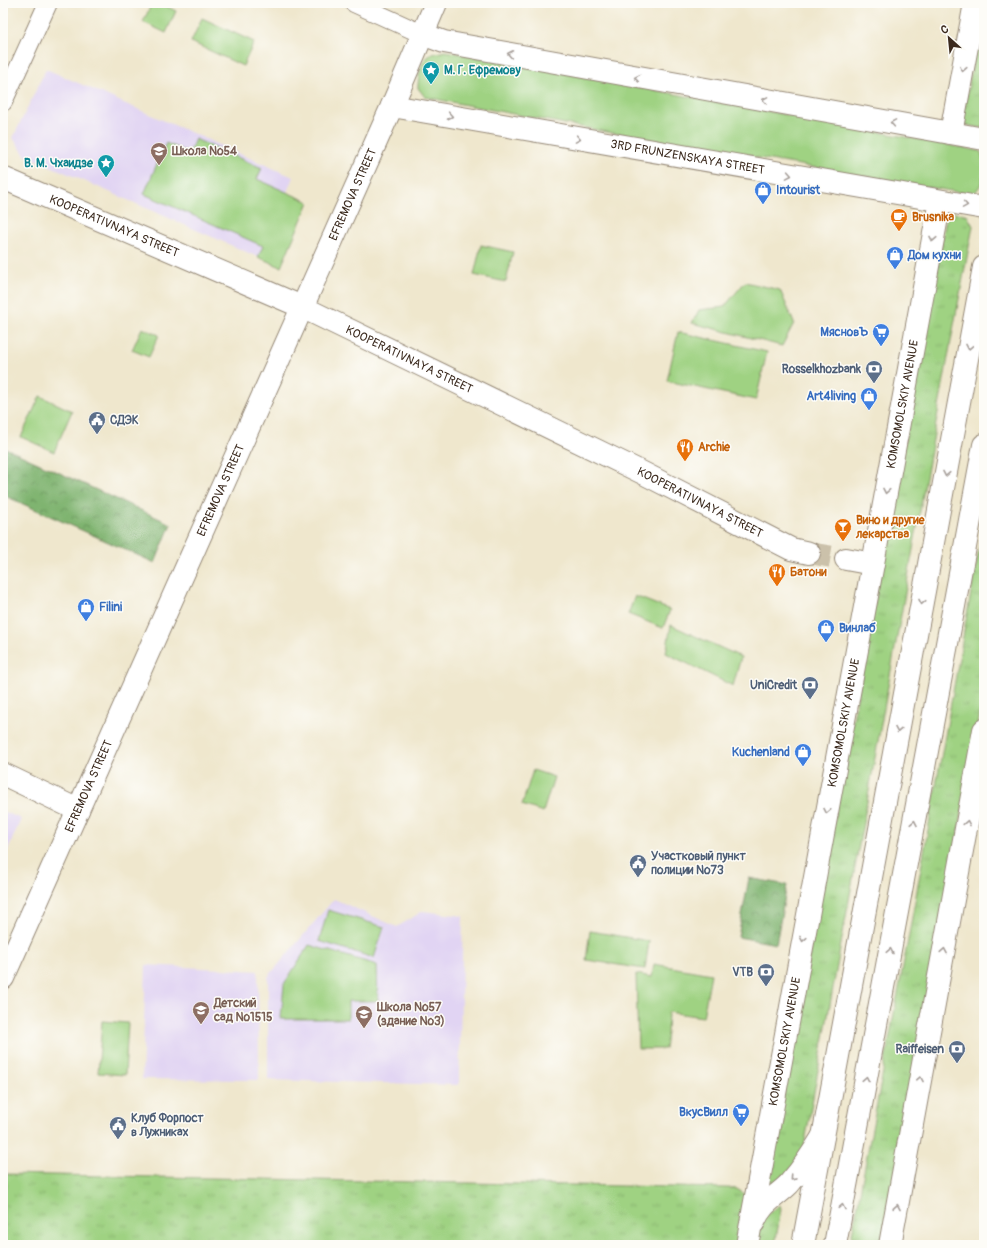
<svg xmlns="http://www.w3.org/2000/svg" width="987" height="1248" viewBox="0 0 987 1248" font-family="Pangolin,sans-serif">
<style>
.built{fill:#e1d4f3}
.grass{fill:url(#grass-tufts);stroke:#6d7e50}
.forest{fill:url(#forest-crowns);stroke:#5d6f47}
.park{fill:#9fd282;stroke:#6d7e50}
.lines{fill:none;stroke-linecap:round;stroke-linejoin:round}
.tertiary-tunnel{stroke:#cbc1aa;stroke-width:22;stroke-dasharray:22 11;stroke-linecap:butt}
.minor-casing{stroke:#958876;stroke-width:20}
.tertiary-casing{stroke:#958876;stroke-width:24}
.primary-casing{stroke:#958876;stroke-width:24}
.minor{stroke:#fff;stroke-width:18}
.tertiary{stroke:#fff;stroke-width:22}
.primary{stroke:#fff;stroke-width:22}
.oneway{stroke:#a79f9a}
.labels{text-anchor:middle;stroke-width:3;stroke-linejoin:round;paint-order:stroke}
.culture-label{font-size:12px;font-weight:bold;fill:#0d838f;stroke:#fdfcf7;text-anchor:start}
.education-label{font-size:12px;font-weight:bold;fill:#785e54;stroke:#fdfcf7;text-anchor:start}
.street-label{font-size:12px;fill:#3b2a1e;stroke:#fdfcf7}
.shop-label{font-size:12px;font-weight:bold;fill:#366cbe;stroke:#fdfcf7;text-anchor:start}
.food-label{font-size:12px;font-weight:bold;fill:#c56008;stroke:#fdfcf7;text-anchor:start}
.service-label{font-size:12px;font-weight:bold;fill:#4e5e75;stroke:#fdfcf7;text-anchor:end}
</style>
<defs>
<pattern id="grass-tufts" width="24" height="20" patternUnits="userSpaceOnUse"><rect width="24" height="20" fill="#9fd282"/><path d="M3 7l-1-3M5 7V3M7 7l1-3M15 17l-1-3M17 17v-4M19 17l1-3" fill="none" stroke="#8ab470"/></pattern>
<pattern id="forest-crowns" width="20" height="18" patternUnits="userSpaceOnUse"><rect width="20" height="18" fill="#7fb470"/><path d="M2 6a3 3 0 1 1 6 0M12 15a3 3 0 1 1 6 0" fill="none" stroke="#69935b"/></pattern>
</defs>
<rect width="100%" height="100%" fill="#fdfcf7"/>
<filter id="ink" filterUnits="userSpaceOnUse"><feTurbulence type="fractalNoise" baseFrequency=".025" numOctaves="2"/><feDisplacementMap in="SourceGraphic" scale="8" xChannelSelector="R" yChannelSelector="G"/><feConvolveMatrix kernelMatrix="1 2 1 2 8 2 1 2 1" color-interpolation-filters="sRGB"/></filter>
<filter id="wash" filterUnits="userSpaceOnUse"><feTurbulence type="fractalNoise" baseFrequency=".012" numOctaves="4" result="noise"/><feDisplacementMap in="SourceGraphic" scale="16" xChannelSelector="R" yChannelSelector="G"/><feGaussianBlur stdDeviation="0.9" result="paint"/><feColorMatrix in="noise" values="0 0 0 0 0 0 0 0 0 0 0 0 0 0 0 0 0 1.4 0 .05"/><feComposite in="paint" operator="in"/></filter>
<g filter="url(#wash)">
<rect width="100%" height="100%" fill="#efe7cd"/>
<!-- built -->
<path class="built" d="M46,69l247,108 -6,15 22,10 -28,65 -256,-112 -12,-17z
M3,811l18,8 -18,42z
M334,899l63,28 26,-16 40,5 -4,169 -191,-5v-103z
M146,965l112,6 1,109 -117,-1z"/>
<!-- grass -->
<path class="grass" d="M984,3v125h-2l-16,-3 -3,-9z
M952,212l15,3 6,11 -20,104 -151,828 -37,36 182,-980z
M984,521v170l-101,554h-33l58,-305z
M3,1174l725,14 9,1 9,6 -4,50h-739z
M780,1205l1,4 -6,36h-19l8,-28z"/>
<!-- forest -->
<path class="forest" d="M3,447l168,77 -16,39 -152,-68z
M749,878l38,7 -11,59 -38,-7z"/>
<!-- park -->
<path class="park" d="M152,3h8l16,8 -10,22 -23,-11z
M202,18l52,24 -11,24 -52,-24z
M445,51l535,100c7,10 5,30 -3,39 -2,3 -5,3 -8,4l-362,-62 -182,-35 -7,-9c0,-12 2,-28 14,-34 4,-1 9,-2 13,-3z
M195,139l67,29 -5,11 52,23 -28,65 -23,-10 5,-11 -119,-52 22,-51 23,10z
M481,245l32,7 -7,30 -32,-7z
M745,282l35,8 14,33 -12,23 -90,-23 7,-13 25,-3z
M142,328l17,7 -10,22 -17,-7z
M678,332l89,20 -11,48 -89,-19z
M40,396l32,15 -18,41 -33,-15z
M635,596l35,14 -7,18 -35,-14z
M671,625l70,32 -8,29 -67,-33z
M533,770l21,7 -11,35 -21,-7z
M328,910l56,17 -10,31 -55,-17z
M590,931l59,10 -4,28 -59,-9z
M309,945l68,20 1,36h-30v18h-67l3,-35z
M654,964l57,10 -8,43 -35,-5 -1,21 -2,16h-27l-2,-75 16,3z
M102,1021l26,2 -3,52 -27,-2z"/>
</g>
<g filter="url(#ink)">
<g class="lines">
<!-- tertiary-tunnel -->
<path class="tertiary-tunnel" d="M809,553l37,6"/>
<defs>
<path id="minor" d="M354,3l68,31
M3,102l45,-99"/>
<g id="tertiary">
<path d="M422,34l22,8 540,97"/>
<path id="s1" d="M392,106l592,102"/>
<path d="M951,133l24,-130"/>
<path id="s2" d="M3,178l299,129 341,166 148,76 18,4"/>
<path d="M846,559l27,5"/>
<path d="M3,774l75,36"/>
<path id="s3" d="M3,978l389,-872 44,-103"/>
<path d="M754,1222c8,-20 21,-24 35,-38 13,-15 24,-31 34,-48"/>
<path id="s4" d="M747,1245l193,-1044"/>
<path d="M890,1245l94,-515"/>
</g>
<path id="primary" d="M803,1245l181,-978
M835,1245l149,-800"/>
</defs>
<!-- minor casing -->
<use href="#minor" class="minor-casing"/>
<!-- tertiary casing -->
<use href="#tertiary" class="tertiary-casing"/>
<!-- primary casing -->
<use href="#primary" class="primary-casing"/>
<!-- minor -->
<use href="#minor" class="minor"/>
<!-- tertiary -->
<use href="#tertiary" class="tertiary"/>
<!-- primary -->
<use href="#primary" class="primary"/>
</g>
<!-- one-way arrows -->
<defs><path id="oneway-chevron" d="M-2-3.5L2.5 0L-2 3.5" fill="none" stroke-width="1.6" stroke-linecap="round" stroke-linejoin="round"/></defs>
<g class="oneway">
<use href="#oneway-chevron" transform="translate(510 54) rotate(-170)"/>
<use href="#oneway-chevron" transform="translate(963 69) rotate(100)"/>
<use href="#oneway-chevron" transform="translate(637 78) rotate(-170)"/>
<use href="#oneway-chevron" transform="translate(765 100) rotate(-170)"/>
<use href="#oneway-chevron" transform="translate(450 116) rotate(10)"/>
<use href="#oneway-chevron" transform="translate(893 123) rotate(-170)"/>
<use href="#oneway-chevron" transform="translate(578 139) rotate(10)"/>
<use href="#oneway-chevron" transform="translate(789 175) rotate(10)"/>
<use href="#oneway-chevron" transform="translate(965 205) rotate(9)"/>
<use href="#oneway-chevron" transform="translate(933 239) rotate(101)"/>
<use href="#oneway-chevron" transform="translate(969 347) rotate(101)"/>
<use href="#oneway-chevron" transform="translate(946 474) rotate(101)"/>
<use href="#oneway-chevron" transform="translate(886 491) rotate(101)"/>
<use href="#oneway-chevron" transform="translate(922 602) rotate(101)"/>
<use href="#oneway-chevron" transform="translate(898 730) rotate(100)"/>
<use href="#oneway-chevron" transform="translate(827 811) rotate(101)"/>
<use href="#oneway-chevron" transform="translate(914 823) rotate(-79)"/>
<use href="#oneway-chevron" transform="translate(967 823) rotate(-80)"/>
<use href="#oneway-chevron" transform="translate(803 939) rotate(100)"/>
<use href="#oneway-chevron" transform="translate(890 951) rotate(-79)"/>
<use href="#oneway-chevron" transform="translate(944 951) rotate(-80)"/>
<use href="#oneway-chevron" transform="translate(866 1079) rotate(-79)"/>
<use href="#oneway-chevron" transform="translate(920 1079) rotate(-80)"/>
<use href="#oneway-chevron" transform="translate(793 1178) rotate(132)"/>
<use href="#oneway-chevron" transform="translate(842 1207) rotate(-79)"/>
<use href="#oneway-chevron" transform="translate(897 1207) rotate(-80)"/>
</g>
</g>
<!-- icons -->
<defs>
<symbol id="sight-pin" viewBox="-11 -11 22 30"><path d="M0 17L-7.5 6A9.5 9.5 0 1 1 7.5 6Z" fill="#0f9aa8" stroke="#fdfcf7"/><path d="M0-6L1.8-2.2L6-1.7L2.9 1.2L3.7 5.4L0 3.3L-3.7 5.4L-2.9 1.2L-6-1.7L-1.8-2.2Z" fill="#fff"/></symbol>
<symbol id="school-pin" viewBox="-11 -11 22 30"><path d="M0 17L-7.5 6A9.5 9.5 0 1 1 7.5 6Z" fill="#8d6e63" stroke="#fdfcf7"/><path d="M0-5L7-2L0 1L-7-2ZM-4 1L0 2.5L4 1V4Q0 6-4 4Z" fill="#fff"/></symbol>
<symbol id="shop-pin" viewBox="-11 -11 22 30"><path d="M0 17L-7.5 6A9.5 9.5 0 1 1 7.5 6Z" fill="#3f7fe0" stroke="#fdfcf7"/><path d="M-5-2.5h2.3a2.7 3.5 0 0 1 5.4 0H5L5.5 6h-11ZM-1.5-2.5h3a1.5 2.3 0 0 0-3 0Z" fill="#fff"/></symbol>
<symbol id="cafe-pin" viewBox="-11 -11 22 30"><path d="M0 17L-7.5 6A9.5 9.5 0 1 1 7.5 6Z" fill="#e8710a" stroke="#fdfcf7"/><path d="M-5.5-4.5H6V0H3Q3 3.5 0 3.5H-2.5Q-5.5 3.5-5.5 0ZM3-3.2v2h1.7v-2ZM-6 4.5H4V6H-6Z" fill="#fff"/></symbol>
<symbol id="supermarket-pin" viewBox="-11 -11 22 30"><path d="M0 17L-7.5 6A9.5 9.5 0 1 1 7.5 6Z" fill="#3f7fe0" stroke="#fdfcf7"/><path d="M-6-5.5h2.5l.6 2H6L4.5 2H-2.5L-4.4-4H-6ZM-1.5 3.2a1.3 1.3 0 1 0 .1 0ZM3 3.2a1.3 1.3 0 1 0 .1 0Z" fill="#fff"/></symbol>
<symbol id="bank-pin" viewBox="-11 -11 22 30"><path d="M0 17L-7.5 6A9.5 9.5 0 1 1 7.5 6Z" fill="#5c6f8a" stroke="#fdfcf7"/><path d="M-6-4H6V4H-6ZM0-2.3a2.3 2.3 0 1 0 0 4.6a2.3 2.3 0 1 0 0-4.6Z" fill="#fff"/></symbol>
<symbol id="civic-pin" viewBox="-11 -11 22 30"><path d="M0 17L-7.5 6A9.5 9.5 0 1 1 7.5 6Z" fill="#5c6f8a" stroke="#fdfcf7"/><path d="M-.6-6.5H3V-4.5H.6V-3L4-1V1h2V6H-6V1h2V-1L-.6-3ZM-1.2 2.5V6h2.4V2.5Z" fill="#fff"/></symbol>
<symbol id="restaurant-pin" viewBox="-11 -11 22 30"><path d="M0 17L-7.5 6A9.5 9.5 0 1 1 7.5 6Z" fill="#e8710a" stroke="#fdfcf7"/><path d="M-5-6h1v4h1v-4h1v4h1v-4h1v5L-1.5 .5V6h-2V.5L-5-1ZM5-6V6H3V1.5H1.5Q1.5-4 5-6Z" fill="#fff"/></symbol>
<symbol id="bar-pin" viewBox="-11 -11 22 30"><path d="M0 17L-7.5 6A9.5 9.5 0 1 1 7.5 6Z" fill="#e8710a" stroke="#fdfcf7"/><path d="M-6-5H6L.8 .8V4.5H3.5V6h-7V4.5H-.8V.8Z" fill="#fff"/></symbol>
</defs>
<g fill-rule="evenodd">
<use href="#sight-pin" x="421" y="60" width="20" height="27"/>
<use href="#school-pin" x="149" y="141" width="20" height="27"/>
<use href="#sight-pin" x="96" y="153" width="20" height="27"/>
<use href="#shop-pin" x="753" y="180" width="20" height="27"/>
<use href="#cafe-pin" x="889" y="207" width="20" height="27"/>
<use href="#shop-pin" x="885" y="245" width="20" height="27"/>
<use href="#supermarket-pin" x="871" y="322" width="20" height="27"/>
<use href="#bank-pin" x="864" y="359" width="20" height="27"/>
<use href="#shop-pin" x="859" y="386" width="20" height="27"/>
<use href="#civic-pin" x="87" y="410" width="20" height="27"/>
<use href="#restaurant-pin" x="675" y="437" width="20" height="27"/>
<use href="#bar-pin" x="833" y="517" width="20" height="27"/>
<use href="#restaurant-pin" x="767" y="562" width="20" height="27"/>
<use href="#shop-pin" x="76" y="597" width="20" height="27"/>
<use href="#shop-pin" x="816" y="618" width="20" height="27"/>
<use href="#bank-pin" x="800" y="675" width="20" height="27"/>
<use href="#shop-pin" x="793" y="742" width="20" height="27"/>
<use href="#civic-pin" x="628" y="853" width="20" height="27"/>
<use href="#bank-pin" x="756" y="962" width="20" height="27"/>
<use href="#school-pin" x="191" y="1000" width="20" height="27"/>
<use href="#school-pin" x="354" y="1004" width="20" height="27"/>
<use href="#bank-pin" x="947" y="1039" width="20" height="27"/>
<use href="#supermarket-pin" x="731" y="1102" width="20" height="27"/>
<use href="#civic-pin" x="108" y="1115" width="20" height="27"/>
</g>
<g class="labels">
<!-- culture labels -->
<g class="culture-label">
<text x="444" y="74">М. Г. Ефремову</text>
<text x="93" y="167" text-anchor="end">В. М. Чхаидзе</text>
</g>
<!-- education labels -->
<g class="education-label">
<text x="172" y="155">Школа №54</text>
<text x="214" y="1007">Детский<tspan x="214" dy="14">сад №1515</tspan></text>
<text x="377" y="1011">Школа №57<tspan x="377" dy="14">(здание №3)</tspan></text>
</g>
<!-- street labels -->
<g class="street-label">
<text dy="4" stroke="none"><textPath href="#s1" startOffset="300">3RD FRUNZENSKAYA STREET</textPath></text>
<text dy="4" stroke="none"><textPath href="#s3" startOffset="858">EFREMOVA STREET</textPath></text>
<text dy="4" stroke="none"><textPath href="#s2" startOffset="121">KOOPERATIVNAYA STREET</textPath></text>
<text dy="4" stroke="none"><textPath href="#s2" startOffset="445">KOOPERATIVNAYA STREET</textPath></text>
<text dy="4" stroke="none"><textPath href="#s4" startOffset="855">KOMSOMOLSKIY AVENUE</textPath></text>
<text dy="4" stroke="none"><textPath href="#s3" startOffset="534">EFREMOVA STREET</textPath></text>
<text dy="4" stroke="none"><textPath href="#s2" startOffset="769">KOOPERATIVNAYA STREET</textPath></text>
<text dy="4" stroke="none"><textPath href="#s4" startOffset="531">KOMSOMOLSKIY AVENUE</textPath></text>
<text dy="4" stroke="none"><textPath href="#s3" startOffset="210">EFREMOVA STREET</textPath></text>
<text dy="4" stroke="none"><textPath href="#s4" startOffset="207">KOMSOMOLSKIY AVENUE</textPath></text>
</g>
<!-- shop labels -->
<g class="shop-label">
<text x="776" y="194">Intourist</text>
<text x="908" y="259">Дом кухни</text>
<text x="868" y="336" text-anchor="end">МясновЪ</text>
<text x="856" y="400" text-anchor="end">Art4living</text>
<text x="99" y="611">Filini</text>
<text x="839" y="632">Винлаб</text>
<text x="790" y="756" text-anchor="end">Kuchenland</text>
<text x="728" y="1116" text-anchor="end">ВкусВилл</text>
</g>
<!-- food labels -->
<g class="food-label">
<text x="912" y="221">Brusnika</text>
<text x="698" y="451">Archie</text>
<text x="856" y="524">Вино и другие<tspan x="856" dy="14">лекарства</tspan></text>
<text x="790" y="576">Батони</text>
</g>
<!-- service labels -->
<g class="service-label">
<text x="861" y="373">Rosselkhozbank</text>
<text x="110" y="424" text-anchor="start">СДЭК</text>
<text x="797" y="689">UniCredit</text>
<text x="651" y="860" text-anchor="start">Участковый пункт<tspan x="651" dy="14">полиции №73</tspan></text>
<text x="753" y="976">VTB</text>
<text x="944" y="1053">Raiffeisen</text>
<text x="131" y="1122" text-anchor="start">Клуб Форпост<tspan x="131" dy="14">в Лужниках</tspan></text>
</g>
</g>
<!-- margin -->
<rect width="987" height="1248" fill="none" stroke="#fdfcf7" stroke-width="16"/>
<!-- north arrow -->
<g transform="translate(949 38) rotate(333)" stroke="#fdfcf7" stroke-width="3" paint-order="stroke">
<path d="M0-3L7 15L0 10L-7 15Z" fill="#3b2a1e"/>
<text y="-6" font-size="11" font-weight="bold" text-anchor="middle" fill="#3b2a1e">С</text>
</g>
</svg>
